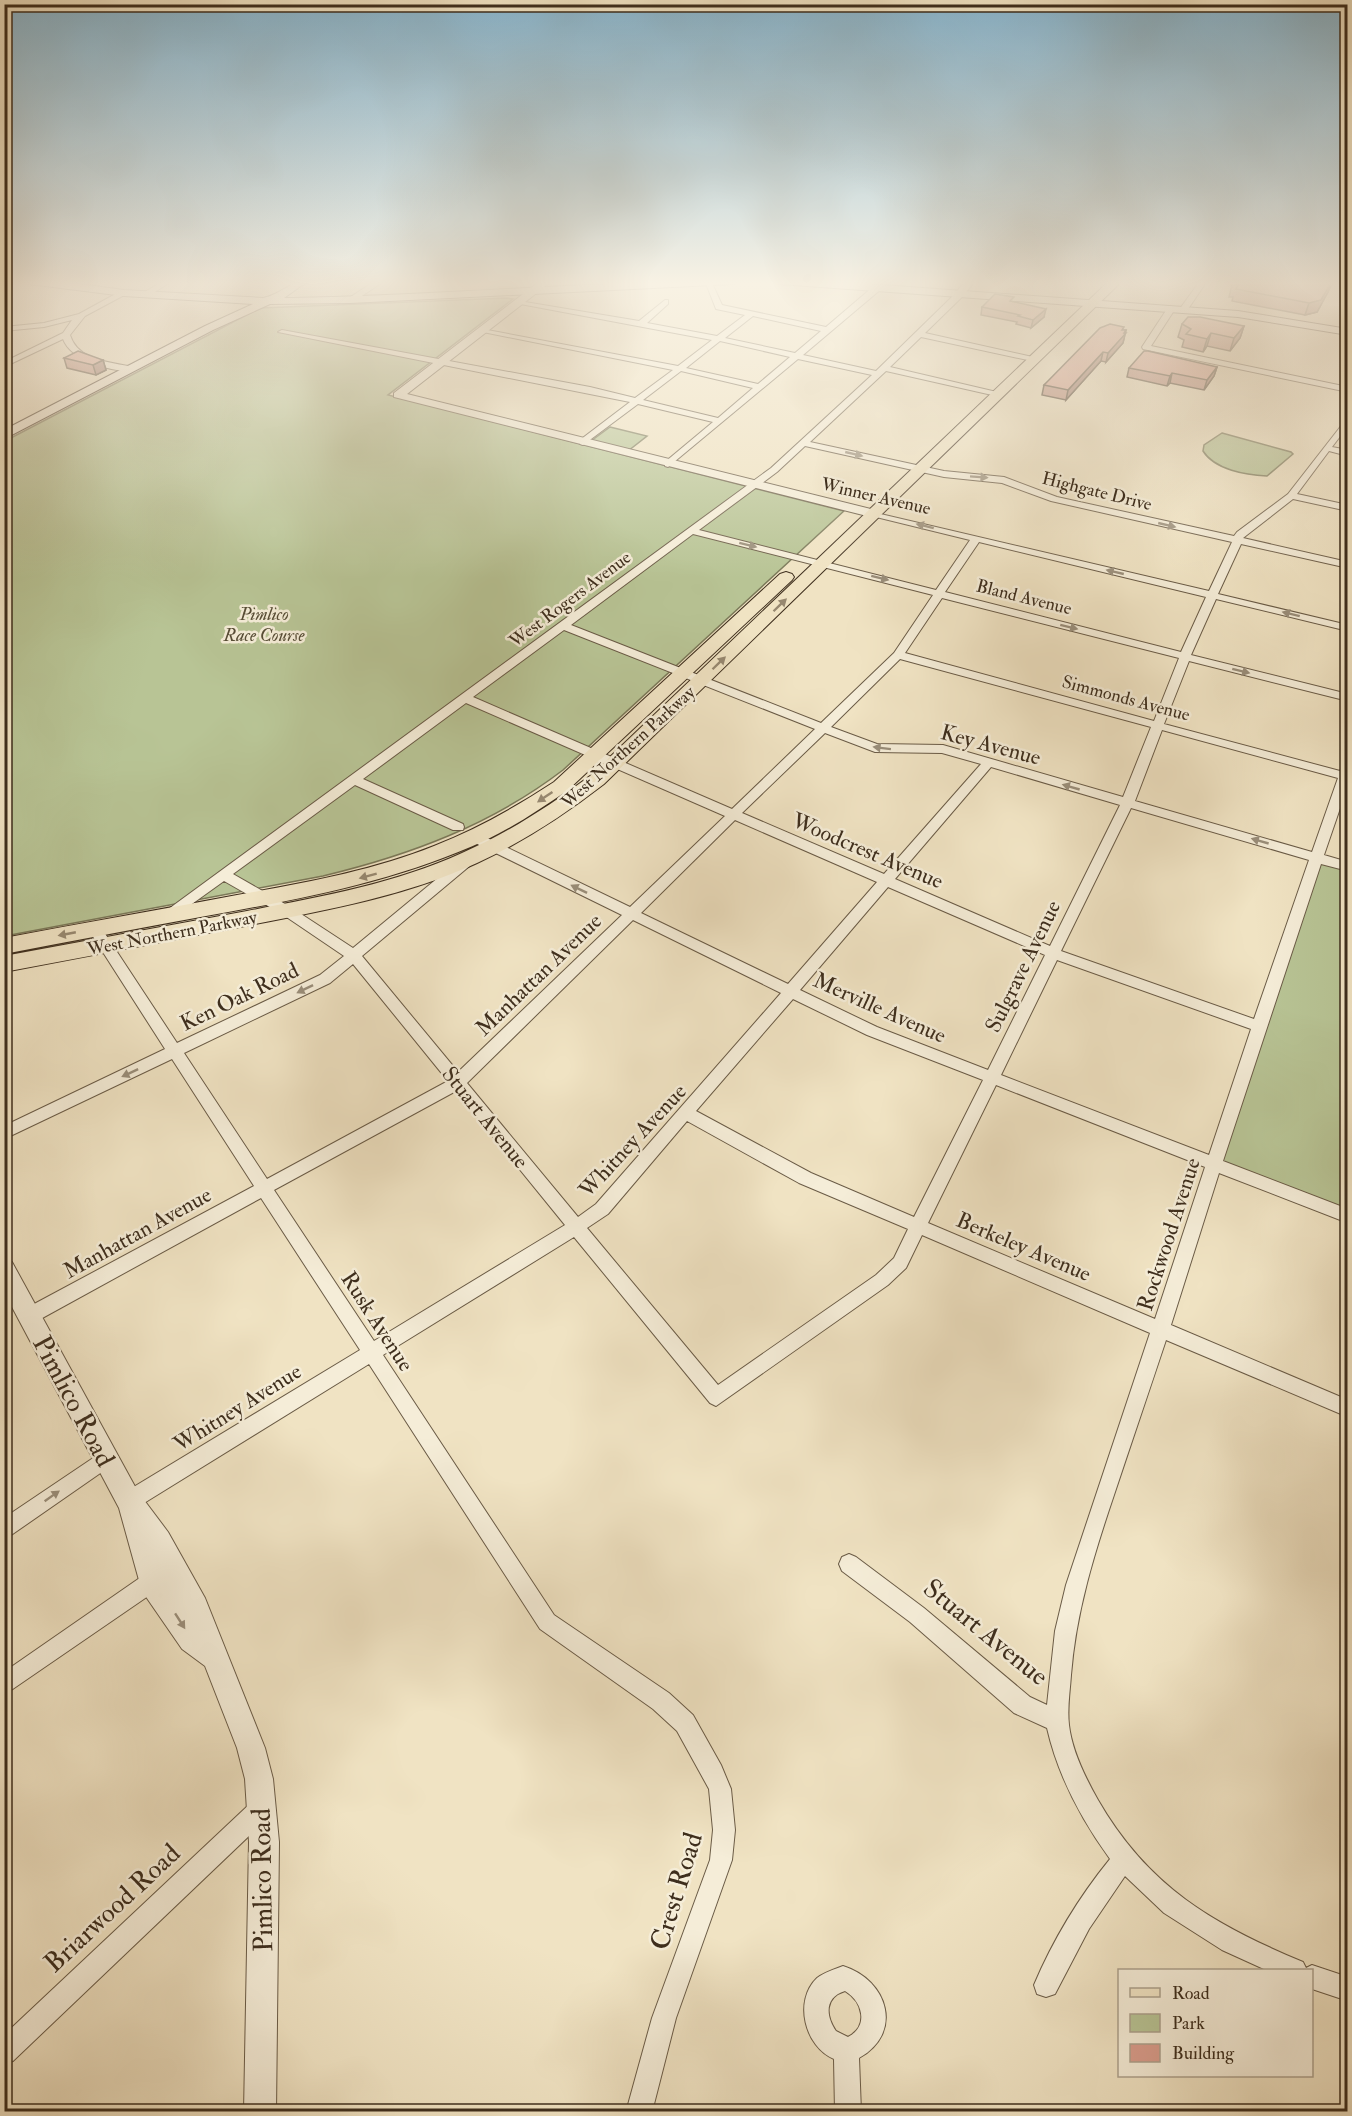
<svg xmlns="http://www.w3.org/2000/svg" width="1352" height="2116" viewBox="0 0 1352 2116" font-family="'IM FELL Double Pica',serif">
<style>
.green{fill:#b8c495;stroke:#7b7959;stroke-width:1.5}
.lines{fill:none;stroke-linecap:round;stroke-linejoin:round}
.minor-casing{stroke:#6a5b46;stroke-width:2}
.tertiary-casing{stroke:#6a5b46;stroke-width:2}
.secondary-casing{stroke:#3e2e1d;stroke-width:2}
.primary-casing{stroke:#3e2e1d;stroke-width:2}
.minor{fill:#f5edd8;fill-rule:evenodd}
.tertiary{fill:#f5edd8;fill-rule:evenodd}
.secondary{fill:#f5edd8;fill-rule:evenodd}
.primary{fill:#f0e3c3;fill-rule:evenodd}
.wall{fill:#bb8779;stroke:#3e2e1d;stroke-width:1.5}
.shaded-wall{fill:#986e63;stroke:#3e2e1d;stroke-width:1.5}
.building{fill:#d99d8d;stroke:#3e2e1d;stroke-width:1.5}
.oneway{fill:#9a8e7a}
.oneway2{fill:#978870}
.labels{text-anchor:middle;stroke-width:5;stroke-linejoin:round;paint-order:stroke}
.far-street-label{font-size:18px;fill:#3e2e1d;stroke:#f5edd8}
.far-park-label{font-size:18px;font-style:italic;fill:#564c35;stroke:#f5edd8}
.street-label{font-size:22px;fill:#3e2e1d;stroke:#f5edd8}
.near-street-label{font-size:27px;fill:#3e2e1d;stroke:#f5edd8}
</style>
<rect width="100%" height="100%" fill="#f0e3c3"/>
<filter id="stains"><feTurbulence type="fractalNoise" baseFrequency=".00333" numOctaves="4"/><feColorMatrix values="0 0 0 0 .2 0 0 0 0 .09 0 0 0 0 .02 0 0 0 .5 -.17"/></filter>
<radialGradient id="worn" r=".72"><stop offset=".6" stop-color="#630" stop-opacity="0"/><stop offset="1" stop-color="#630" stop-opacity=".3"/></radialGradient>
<!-- green -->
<path class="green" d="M507,298l6,1 -125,96 456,116 -281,259c-72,55 -153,85 -240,106l-318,60v-495l255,-133z
M610,427l37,9 -19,15 -37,-10z
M1222,433l69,19 2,2 -26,22c-21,-1 -52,-6 -64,-25l1,-6z
M1320,862l27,8v340l-126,-48z"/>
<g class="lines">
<defs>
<path id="minor" d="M7,281h10l-13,7v-5z
M163,281h9l-25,16 -7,-2z
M375,281h9l-31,21 -7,-2z
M705,281h6l11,24 104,22 48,-41h6v4l-77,65 73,16 81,-79h6v4l-38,37 112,25v4l-116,-25 -31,30 111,26v4l-115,-26 -76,71 134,29 60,6 53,20 177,39 3,-4 51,-38 60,-77v9l-16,21 16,3v6l-19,-5 -32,43 51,11v6l-55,-12 -50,39 105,24v6l-107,-24 -23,50 130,31v6l-132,-32 -25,56 157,39v7l-159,-40 -25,63 176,47 4,-8 4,-1v23l-24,70 24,7v9l-27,-7 -98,297 125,48v14l-129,-50 -48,152 177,75v17l-182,-77c-17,52 -35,103 -52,155 -20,59 -38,117 -43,180 -1,16 -4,33 -2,50 3,26 16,52 29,75 50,87 116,125 205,162l3,6 6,-3 36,12v24l-36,-12v-19h-46l-44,-20 -58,-37 -39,-37 -36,53 -34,65 -9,3 -9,-3 -3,-9c19,-45 45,-88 76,-126 -29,-40 -52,-83 -63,-131l-33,-15 -104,-91 -68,-51 -3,-7 3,-7 7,-3 7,3 68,51 106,89 17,8 8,-74 11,-46 84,-252 -228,-98 -16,33 -18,17 -172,121 -6,-3 -136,-166 -191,118 171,260 115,78 24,22 28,50 10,24 4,41 -3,30 -56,158 -24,94h-26l26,-94 58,-158 3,-30 -4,-41 -32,-58 -24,-22 -113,-80 -171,-265 -233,144 -7,3 -7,-3 -3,-7 3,-7 238,-144 -99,-152 -226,124 -6,2 -6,-2 -3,-6 3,-6 231,-124 -82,-127 -168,80v-13l161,-77 -75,-117 -2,-3 2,-3h10l77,117 143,-68 24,-19 -62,-42 -58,-33 -53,38 -5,2 -7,-5 612,-448 101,-93 -74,-16 -130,108 -3,-1v-4l48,-40 -75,-18 -55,41 -3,-1v-4l50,-38 -352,-70 4,-2 308,57 45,11 38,-28 -195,-39 4,-2 196,37 34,-26 -197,-37 4,-2 120,20 26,-21h3v4l-21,19 70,13 28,-21 -29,-6zM753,316l68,15 -26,22 -70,-15zM720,341l70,16 -32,27 -72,-16zM681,371l72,17 -35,30 -75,-18zM805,446l139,31 58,6 49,18 181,41 -23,49 -337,-79v4l98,24 -34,50 -237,-60 78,-58zM693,534l240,61 -39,58 -73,70 -250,-98zM979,542l227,55 -25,55 -236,-60zM942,598l237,60 -25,63 -249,-68zM564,630l251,99 -83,80 -259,-112zM900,659l251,68 -28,70 -180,-52 -66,-1 -46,-17zM466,703l259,113 -95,91 -151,-73h-10l-1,3 1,3 153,75 -164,157 -96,-116 110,-92 2,-3 -2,-3h-10l-109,90 -61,-40 -59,-34 122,-89 98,45h10l1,-3 -1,-3 -100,-45zM1162,730l176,48 -26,74 -177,-51zM825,733l50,19 67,1 39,11 -97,110 -142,-61zM991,767l129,38 -70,141 -155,-67zM1131,808l178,52 -55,159 -193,-68zM735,820l142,62 -89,102 -147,-71zM888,887l157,68 -57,115 -111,-43 -77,-37zM633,920l148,73 -185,211 -18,13 -111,-134zM1057,960l194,69 -42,126 -208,-80zM353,964l95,117 -181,98 -83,-126 146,-70zM793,999l74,36 116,45 -69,137 -103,-44 -115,-62zM996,1085l209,82 -50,152 -227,-96zM456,1091l109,134 -191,116 -100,-151zM687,1121l112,62 109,46 -14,29 -18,17 -158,110 -131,-157 21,-14z
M1200,281h7l-21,31h-6l-1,-2z
M121,291l7,2 -43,23 -15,19c8,26 40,27 63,32v4c-21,1 -62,-10 -70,-32l-59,28v-5l59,-29 9,-13 -28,7 -40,4v-4l40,-4 35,-9z
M1171,307l4,2 -24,37 197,41v5l-205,-43 -1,-2 25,-38z
M105,1450l7,3 2,6 -2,6 -108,75v-22z
M159,1569l7,3 3,7 -3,7 -9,4 -153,105v-23l140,-97z
M262,1797l8,3 3,8 -3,8 -257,245 -9,3v-29l250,-235z
M843,1966c45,14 61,67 16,92l2,54h-26l-1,-53c-29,-12 -41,-58 -17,-81 6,-5 18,-9 26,-12zM845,1991c18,11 24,35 3,46l-12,-6c-11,-16 -11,-34 9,-40z"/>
<path id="tertiary" d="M540,281h12l-145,113 472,117 2,3 -6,4 -481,-121v-4z
M965,281h10l-12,15h-6l-2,-2z
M4,1260l8,2 126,230 30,40 37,66 60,150 8,31 6,63 -3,270h-32l5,-270 -4,-63 -8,-31 -32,-82 -23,-17 -40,-58 -23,-83 -115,-216z"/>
<path id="secondary" d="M24,281h33l67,9 139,8c17,-3 27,-17 45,-17l-24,17c151,-2 302,-17 454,-17l-5,3 -383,19 -80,1 -57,26 -209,109v-9l201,-104 48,-22 -129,-8 -95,-12z
M774,281h54l410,30 110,18v6l-110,-18 -459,-33z"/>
<path id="primary" d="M1109,281h13l-518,503c-40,31 -81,58 -127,79 -71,33 -151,47 -227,62 -82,16 -164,32 -246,47v-16c81,-15 162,-30 243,-45 72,-14 147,-27 215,-58 46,-20 87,-47 128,-77z
M786,572l6,2 2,3 -2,3 -224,210c-26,18 -53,36 -82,50 -88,41 -185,59 -280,76 -67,12 -134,25 -202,38v-16c78,-15 155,-28 233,-43 66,-12 135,-24 197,-49 43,-17 82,-39 120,-64l226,-208z"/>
</defs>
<!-- minor casing -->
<use href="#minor" class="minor-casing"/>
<!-- tertiary casing -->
<use href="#tertiary" class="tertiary-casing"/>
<!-- secondary casing -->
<use href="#secondary" class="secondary-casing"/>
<!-- primary casing -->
<use href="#primary" class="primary-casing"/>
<!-- minor -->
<use href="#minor" class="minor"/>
<!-- tertiary -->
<use href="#tertiary" class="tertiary"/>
<!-- secondary -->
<use href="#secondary" class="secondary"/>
<!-- primary -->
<use href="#primary" class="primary"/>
</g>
<!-- wall -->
<path class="wall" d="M1234,281h99l-4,9 -12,22 -12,3 -73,-14 1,-4h-4l3,-13z
M1013,302l31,15 -13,11 -15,-4 1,-2 -36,-7 1,-8z
M1182,324l62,2 -4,12 -10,13 -23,-5 -4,6 -21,-5 2,-7 -6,-3z
M1124,330h2l-3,13 -17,19 -5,-1 -35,39 -24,-5 2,-10z
M64,358l39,2 3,10 -10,5 -29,-7z
M1217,367l-3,9 -10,14 -34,-7 -3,3 -40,-9 2,-9z"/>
<!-- shaded-wall -->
<path class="shaded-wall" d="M1332,281l-3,9 -12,22 -12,3 4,-12z
M1046,309l-2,8 -13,11 2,-8z
M1244,326l-4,12 -10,13 4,-13z
M1126,330l-3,13 -17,19 2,-9z
M1211,333l-4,13 -4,6 4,-13z
M1103,352l-2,9 -35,39 2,-10z
M103,360l3,10 -10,5 -3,-10z
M1217,367l-3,9 -10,14 3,-10z
M1172,373l-2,10 -3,3 3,-10z"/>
<!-- building -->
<path class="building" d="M1234,281h98l-11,19 -12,3 -73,-14 2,-4 -6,-1z
M995,294l19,3 -4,4 36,8 -13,11 -15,-4 2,-1 -38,-8z
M1188,317h12l44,9 -10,12 -23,-5 -4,6 -21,-5 5,-5 -9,-5z
M1110,324l14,3 -2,3h4l-2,3h2l-18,20 -5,-1 -35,38 -24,-5 56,-57z
M78,351l25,9 -10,5 -29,-7z
M1144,351h4l69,16 -10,13 -35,-7 -2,3 -41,-8z"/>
<!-- one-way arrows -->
<defs><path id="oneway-solid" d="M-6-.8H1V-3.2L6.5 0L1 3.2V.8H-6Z" transform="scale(1.5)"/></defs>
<g class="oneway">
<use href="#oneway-solid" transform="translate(854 454) rotate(13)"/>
<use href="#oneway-solid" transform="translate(979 477) rotate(4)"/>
<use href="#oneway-solid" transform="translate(1167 525) rotate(13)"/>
<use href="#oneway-solid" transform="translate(925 526) rotate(-166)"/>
<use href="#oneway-solid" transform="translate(748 545) rotate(14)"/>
<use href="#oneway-solid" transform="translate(1115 572) rotate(-167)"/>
<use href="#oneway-solid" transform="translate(880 578) rotate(14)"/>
<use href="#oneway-solid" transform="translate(1291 614) rotate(-166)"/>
<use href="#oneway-solid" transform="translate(1069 627) rotate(14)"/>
<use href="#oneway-solid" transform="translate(1241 671) rotate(14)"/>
<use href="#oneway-solid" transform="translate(882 748) rotate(-173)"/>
<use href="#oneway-solid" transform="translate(1071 787) rotate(-164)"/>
<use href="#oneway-solid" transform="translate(1260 841) rotate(-164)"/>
<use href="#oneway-solid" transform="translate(579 889) rotate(-154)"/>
<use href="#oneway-solid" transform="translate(305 989) rotate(154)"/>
<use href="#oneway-solid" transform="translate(130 1073) rotate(155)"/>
<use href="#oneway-solid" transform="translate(52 1496) rotate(-35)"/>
<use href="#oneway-solid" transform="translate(180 1621) rotate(57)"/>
</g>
<g class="oneway2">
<use href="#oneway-solid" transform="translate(780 605) rotate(-44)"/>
<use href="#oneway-solid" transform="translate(719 663) rotate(-44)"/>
<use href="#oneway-solid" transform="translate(545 797) rotate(146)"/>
<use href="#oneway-solid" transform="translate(368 876) rotate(165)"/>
<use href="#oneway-solid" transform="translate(67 934) rotate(169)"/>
</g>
<!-- sky -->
<linearGradient id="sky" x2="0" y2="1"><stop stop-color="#89b8d2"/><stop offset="0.49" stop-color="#f8f2e4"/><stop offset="1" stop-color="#f8f2e4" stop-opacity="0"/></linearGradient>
<rect width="1352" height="578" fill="url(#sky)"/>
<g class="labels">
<!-- far-street labels -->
<g class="far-street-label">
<text transform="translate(1097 491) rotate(14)" y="6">Highgate Drive</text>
<text transform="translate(876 496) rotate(13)" y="6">Winner Avenue</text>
<text transform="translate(1024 597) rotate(14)" y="6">Bland Avenue</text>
<text transform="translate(570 599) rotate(-37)" y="6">West Rogers Avenue</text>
<text transform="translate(1126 698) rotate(15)" y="6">Simmonds Avenue</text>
<text transform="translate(628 747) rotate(-42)" y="6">West Northern Parkway</text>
<text transform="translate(172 933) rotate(-11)" y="6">West Northern Parkway</text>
</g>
<!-- far-park labels -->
<g class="far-park-label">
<text x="264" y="620">Pimlico<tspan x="264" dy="21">Race Course</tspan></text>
</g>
<!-- street labels -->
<g class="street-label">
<text transform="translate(991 744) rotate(15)" y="8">Key Avenue</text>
<text transform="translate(868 850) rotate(23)" y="8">Woodcrest Avenue</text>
<text transform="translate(1022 966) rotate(-64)" y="8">Sulgrave Avenue</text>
<text transform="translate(538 974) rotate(-44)" y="8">Manhattan Avenue</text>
<text transform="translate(239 996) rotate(-26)" y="8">Ken Oak Road</text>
<text transform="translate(880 1007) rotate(24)" y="8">Merville Avenue</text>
<text transform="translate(486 1117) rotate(51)" y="8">Stuart Avenue</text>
<text transform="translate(632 1140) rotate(-47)" y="8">Whitney Avenue</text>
<text transform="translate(137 1232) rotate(-29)" y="8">Manhattan Avenue</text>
<text transform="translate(1168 1234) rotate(-72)" y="8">Rockwood Avenue</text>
<text transform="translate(1024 1246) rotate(23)" y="8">Berkeley Avenue</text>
<text transform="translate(378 1321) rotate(57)" y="8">Rusk Avenue</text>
<text transform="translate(237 1407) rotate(-32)" y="8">Whitney Avenue</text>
</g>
<!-- near-street labels -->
<g class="near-street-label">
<text transform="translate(74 1401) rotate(62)" y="9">Pimlico Road</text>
<text transform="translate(986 1632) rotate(39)" y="9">Stuart Avenue</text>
<text transform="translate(262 1880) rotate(-91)" y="9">Pimlico Road</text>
<text transform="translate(676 1891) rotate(-73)" y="9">Crest Road</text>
<text transform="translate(112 1908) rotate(-43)" y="9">Briarwood Road</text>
</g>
</g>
<!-- margin -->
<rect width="1352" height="2116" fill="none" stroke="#f0e3c3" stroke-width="24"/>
<rect x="6" y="6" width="1340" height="2104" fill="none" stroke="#3e2e1d" stroke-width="3"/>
<rect x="12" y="12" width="1328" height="2092" fill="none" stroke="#3e2e1d" stroke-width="1.5"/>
<!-- legend -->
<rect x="1118" y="1969" width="195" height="108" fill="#f5edd8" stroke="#aca18d" stroke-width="1.5"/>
<rect x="1130" y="1988" width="30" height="9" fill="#f0e3c3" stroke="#aca18d" stroke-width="1.5"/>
<text x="1172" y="1999" font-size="18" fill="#3e2e1d">Road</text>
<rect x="1130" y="2014" width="30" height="18" fill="#b8c495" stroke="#aca18d" stroke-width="1.5"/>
<text x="1172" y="2029" font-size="18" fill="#3e2e1d">Park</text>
<rect x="1130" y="2044" width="30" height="18" fill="#d99d8d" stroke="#aca18d" stroke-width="1.5"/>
<text x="1172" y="2059" font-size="18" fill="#3e2e1d">Building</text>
<rect width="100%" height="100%" filter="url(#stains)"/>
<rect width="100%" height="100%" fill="url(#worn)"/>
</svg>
